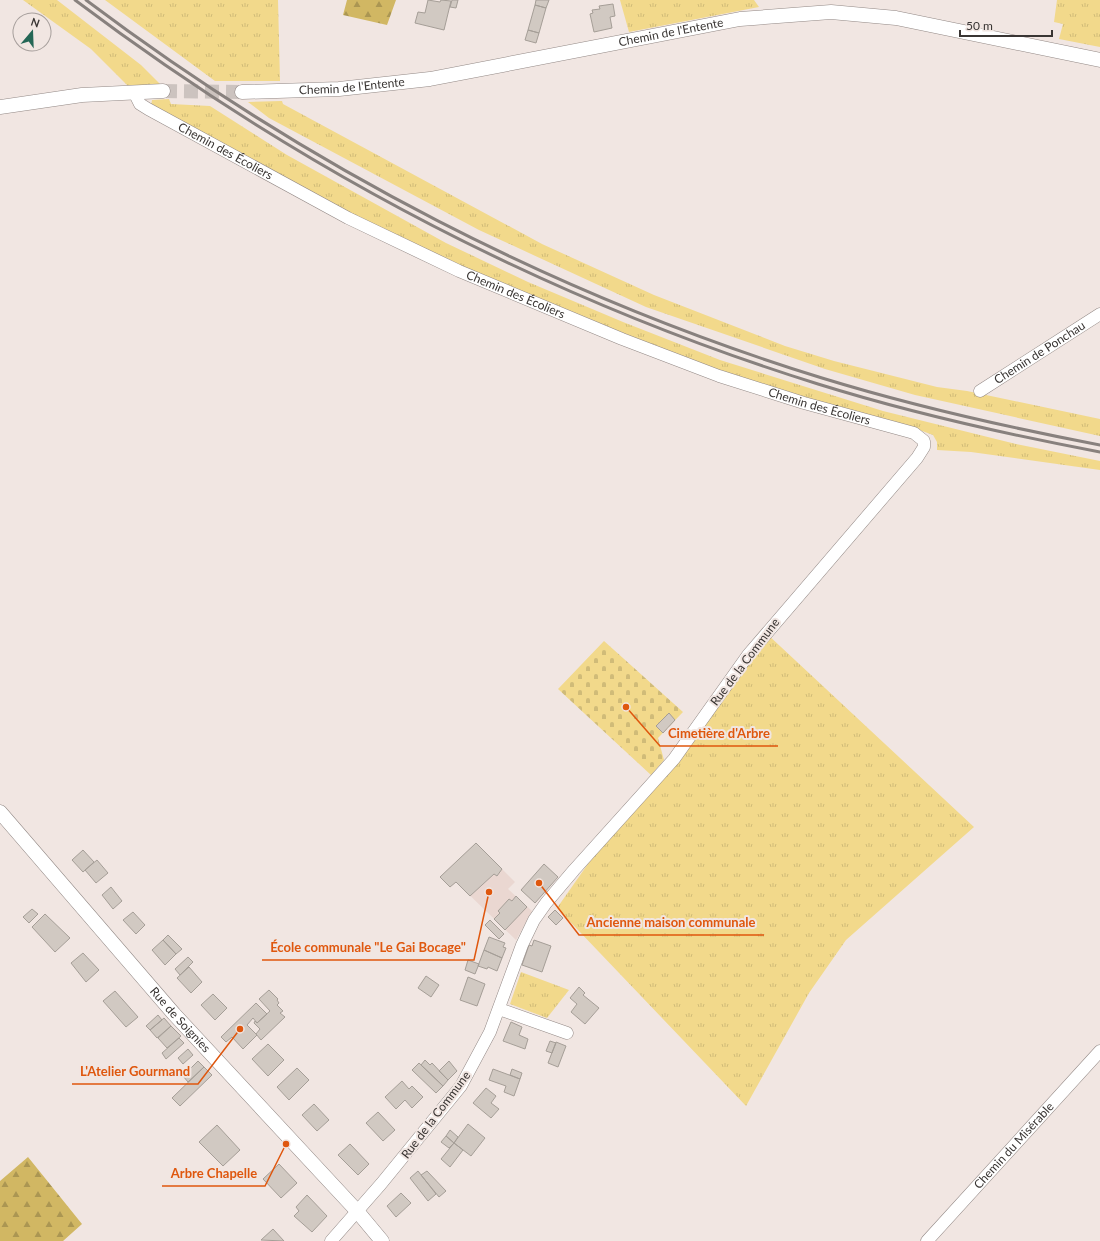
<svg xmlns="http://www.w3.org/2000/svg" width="1100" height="1241" viewBox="0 0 1100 1241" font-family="Lato,sans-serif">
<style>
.built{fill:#ead7d1}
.grass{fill:url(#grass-tufts)}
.forest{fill:url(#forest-firs)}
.cemetery{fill:url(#cemetery-stones)}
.building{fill:#d1c9c2;stroke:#a59e97}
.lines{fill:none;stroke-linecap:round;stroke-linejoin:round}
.tertiary-tunnel{stroke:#ccc3bf;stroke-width:14;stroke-dasharray:14 7;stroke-linecap:butt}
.minor-casing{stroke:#928885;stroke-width:13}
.tertiary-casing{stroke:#928885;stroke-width:15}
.minor{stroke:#fff;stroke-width:12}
.tertiary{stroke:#fff;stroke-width:14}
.rail{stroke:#88817e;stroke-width:3}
.labels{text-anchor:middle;stroke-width:4;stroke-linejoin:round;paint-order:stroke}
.street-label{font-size:12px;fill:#393533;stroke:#f1e6e2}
.leader{fill:none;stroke:#df570e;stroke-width:1.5}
.callout-dot{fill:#df570e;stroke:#f1e6e2;stroke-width:1.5}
.callout-label{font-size:13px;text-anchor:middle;font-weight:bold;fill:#df570e;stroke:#f1e6e2;stroke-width:4;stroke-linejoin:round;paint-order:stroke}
</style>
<defs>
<pattern id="grass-tufts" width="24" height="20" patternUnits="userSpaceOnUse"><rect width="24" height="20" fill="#f2d98b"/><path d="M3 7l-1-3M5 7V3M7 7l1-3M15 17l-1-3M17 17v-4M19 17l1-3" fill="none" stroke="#d0bb78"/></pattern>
<pattern id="forest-firs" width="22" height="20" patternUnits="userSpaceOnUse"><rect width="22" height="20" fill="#d1b763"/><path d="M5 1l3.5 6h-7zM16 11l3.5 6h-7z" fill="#ab9652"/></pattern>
<pattern id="cemetery-stones" width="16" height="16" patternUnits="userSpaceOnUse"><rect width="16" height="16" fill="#f2d98b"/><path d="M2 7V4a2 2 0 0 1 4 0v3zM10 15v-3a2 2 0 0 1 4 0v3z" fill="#d0bb78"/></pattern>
</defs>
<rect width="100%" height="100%" fill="#f1e6e2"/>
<!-- built -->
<path class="built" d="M476,843l39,39 -7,7 24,22 -16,29 -60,-58 -6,5 -10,-10z"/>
<!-- grass -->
<path class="grass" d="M23,0h34l84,65 21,21 -32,2 -39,-39z
M105,0h173l2,81h-65z
M620,0h134l5,7 -130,25z
M1057,0h43v47l-41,-8 4,-15 -9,-2z
M169,99l2,5 39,2 77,49 159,88 82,39 95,40 97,38 163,51 133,33 84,17v9l-129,-18 -34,-2v-8l-4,-7 -27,-10 -109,-27 -82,-27 -261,-108 -101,-47 -202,-110 1,-6z
M282,101l1,3 259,140 112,51 131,51 49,15 103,26 30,4 133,28v17l-185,-41 -90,-26 -179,-62 -167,-77 -210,-112 -21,-16z
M766,633l208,194 -128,113 -37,53 -63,113 -189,-198 59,-84z
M521,972l48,18 -22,28 -37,-14z"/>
<!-- forest -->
<path class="forest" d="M347,0h49l-9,25 -44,-10z
M28,1157l54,67 -19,17h-63v-60z"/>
<!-- cemetery -->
<path class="cemetery" d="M604,641l79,71 -25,26 6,22 -13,15 -93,-86z"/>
<!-- building -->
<path class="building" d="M428,0l12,2 1,-2 10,1 -7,29 -29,-7 3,-11 7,1z
M452,0h6l-2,8 -6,-1z
M536,0h13l-3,8 -11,-3z
M613,4l2,12 -5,1 2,11 -18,4 -4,-18 3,-1 -1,-3 8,-1 -1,-3z
M535,5l11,3 -7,25 -11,-3z
M528,30l11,3 -3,10 -11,-3z
M669,713l6,7 -12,13 -7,-7z
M476,843l26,26 -5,7 -3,-2 -24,22 -14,-14 -6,5 -10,-10z
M83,850l11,12 -11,10 -11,-12z
M97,860l11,13 -12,10 -11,-13z
M544,864l14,13 -23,26 -14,-13z
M111,887l11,14 -9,8 -11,-14z
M516,896l11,11 -22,23 -11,-11 6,-6 -2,-2 11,-12 3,2z
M32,909l6,5 -9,9 -6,-6z
M555,910l8,8 -7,7 -8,-8z
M133,912l12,13 -9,9 -13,-14z
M45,914l25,24 -15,14 -23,-25z
M490,920l14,14 -5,5 -14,-14z
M168,935l14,14 -6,5 -13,-14z
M489,937l16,6 -2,4 3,1 -4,10 -18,-8z
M163,940l13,14 -11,11 -13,-15z
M534,940l17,6 -9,26 -20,-7 7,-20 3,1z
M484,950l18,8 -5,13 -9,-4 -1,2 -9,-3z
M83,953l16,17 -13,12 -15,-19z
M188,957l5,5 -13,13 -5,-6z
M468,960l11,4 -4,10 -10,-4z
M189,967l13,15 -11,11 -14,-15z
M426,976l13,9 -8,12 -13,-9z
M468,977l17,7 -8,22 -17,-6z
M579,987l6,6 -2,2 16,13 -14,16 -14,-12 6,-8 -7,-6z
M269,990l9,9 -1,1 2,3 -2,2 6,6 -3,2 5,4 -24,23 -5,-6 4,-5 -6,-6 1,-2 2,2 13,-12 -11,-12z
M115,991l23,26 -12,10 -23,-26z
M213,994l14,14 -12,12 -14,-15z
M256,1003l11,11 -10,9 -4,-5 -6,7 10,10 -14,14 -11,-12 -6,5 -5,-5z
M158,1015l4,5 -12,10 -4,-4z
M164,1018l7,8 -14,12 -7,-8z
M511,1022l11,5 -3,8 9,4 -3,10 -22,-8z
M171,1026l10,10 -14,12 -9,-10z
M179,1038l5,5 -18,16 -4,-6z
M550,1041l6,2 -4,10 -6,-2z
M556,1042l10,4 -8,21 -10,-4z
M268,1044l16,16 -16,16 -16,-17z
M188,1049l5,6 -10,9 -5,-6z
M425,1060l5,5 2,-2 16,17 -5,6 -22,-21z
M198,1061l6,6 -16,15 -5,-6z
M449,1061l8,10 -9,9 -9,-9z
M419,1063l24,23 -7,7 -24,-23z
M204,1067l8,8 -32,31 -8,-8z
M297,1068l12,12 -20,20 -12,-13z
M493,1069l27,10 -6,17 -10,-4 2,-6 -17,-6z
M512,1069l10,4 -2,6 -10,-4z
M402,1081l7,8 3,-3 11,11 -11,11 -7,-8 -9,9 -11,-12z
M486,1088l10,8 -5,7 8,6 -8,9 -18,-15z
M314,1104l15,16 -12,11 -15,-16z
M378,1112l17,18 -12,11 -17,-18z
M468,1124l17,14 -14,18 -17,-13z
M217,1125l23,25 -17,16 -24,-24z
M450,1130l8,7 -4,6 -8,-7z
M446,1136l8,7 -5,5 -8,-6z
M454,1143l9,7 -13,17 -9,-8z
M350,1144l19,20 -11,11 -20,-20z
M279,1164l18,19 -16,15 -18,-19z
M418,1171l18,23 -8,7 -18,-23z
M427,1171l19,20 -7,6 -18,-22z
M401,1193l10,10 -15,14 -9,-11z
M307,1195l20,21 -15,16 -18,-16 5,-5 -3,-4z
M273,1229l11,12 -23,-1z"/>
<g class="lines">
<!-- tertiary-tunnel -->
<path class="tertiary-tunnel" d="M163,91l79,1"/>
<defs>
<g id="minor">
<path id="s1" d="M134,92l6,12 8,5 200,109 111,53 163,68 97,37 85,27 110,30 10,8v6l-7,11 -169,197 -74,104 -100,111 -28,33 -12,17 -12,25 -32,87 -29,54 -80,98 -50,57"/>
<path id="s2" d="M980,391l120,-77"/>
<path d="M499,1009l68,24"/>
<path id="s3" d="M927,1241l173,-190"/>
</g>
<g id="tertiary">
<path id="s4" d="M242,92l97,-3 91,-10 310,-60 91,-7 65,6 204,42"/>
<path d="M0,107l82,-12 81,-4"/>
<path id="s5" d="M0,812l174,202 183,197 25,30"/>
</g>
</defs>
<!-- minor casing -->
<use href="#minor" class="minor-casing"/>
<!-- tertiary casing -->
<use href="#tertiary" class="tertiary-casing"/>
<!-- minor -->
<use href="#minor" class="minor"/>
<!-- tertiary -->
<use href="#tertiary" class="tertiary"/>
<!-- rail -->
<path class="rail" d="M75,0c227,171 471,299 743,384 93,29 187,50 282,68
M86,0c222,167 471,296 736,378 91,28 184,49 278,67"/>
</g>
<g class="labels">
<!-- street labels -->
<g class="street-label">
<text dy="4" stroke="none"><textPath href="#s4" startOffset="434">Chemin de l'Entente</textPath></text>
<text dy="4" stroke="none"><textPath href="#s4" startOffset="110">Chemin de l'Entente</textPath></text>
<text dy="4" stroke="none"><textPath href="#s1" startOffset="111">Chemin des Écoliers</textPath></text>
<text dy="4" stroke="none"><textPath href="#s1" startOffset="435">Chemin des Écoliers</textPath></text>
<text dy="4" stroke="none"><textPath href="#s2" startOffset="71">Chemin de Ponchau</textPath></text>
<text dy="4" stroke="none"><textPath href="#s1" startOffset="759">Chemin des Écoliers</textPath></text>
<text transform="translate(745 662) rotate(-53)" y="4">Rue de la Commune</text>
<text dy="4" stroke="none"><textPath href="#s5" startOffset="275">Rue de Soignies</textPath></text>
<text transform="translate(436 1115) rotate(-53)" y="4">Rue de la Commune</text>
<text dy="4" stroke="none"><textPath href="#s3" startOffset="129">Chemin du Misérable</textPath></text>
</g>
</g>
<!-- callouts -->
<path class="leader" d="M626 707L660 746H778M539 883L579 935H764M489 892L474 960H262M240 1029L198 1084H72M286 1144L265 1186H162"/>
<g class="callout-dot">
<circle cx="626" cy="707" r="4"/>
<circle cx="539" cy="883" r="4"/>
<circle cx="489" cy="892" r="4"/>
<circle cx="240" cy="1029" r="4"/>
<circle cx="286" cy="1144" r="4"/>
</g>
<g class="callout-label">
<text x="719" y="738">Cimetière d'Arbre</text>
<text x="671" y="927">Ancienne maison communale</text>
<text x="368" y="952">École communale "Le Gai Bocage"</text>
<text x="135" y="1076">L'Atelier Gourmand</text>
<text x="214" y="1178">Arbre Chapelle</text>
</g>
<!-- north arrow -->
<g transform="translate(32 32) rotate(19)"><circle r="19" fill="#f1e6e2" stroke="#a79f9c"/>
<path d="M0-3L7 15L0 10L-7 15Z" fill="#256756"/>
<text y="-6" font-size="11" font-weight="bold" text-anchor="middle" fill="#393533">N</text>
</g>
<!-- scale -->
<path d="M960 30v6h92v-6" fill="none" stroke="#393533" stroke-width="2"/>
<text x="966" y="30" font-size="12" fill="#393533" stroke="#f1e6e2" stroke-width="3" paint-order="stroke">50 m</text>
</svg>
